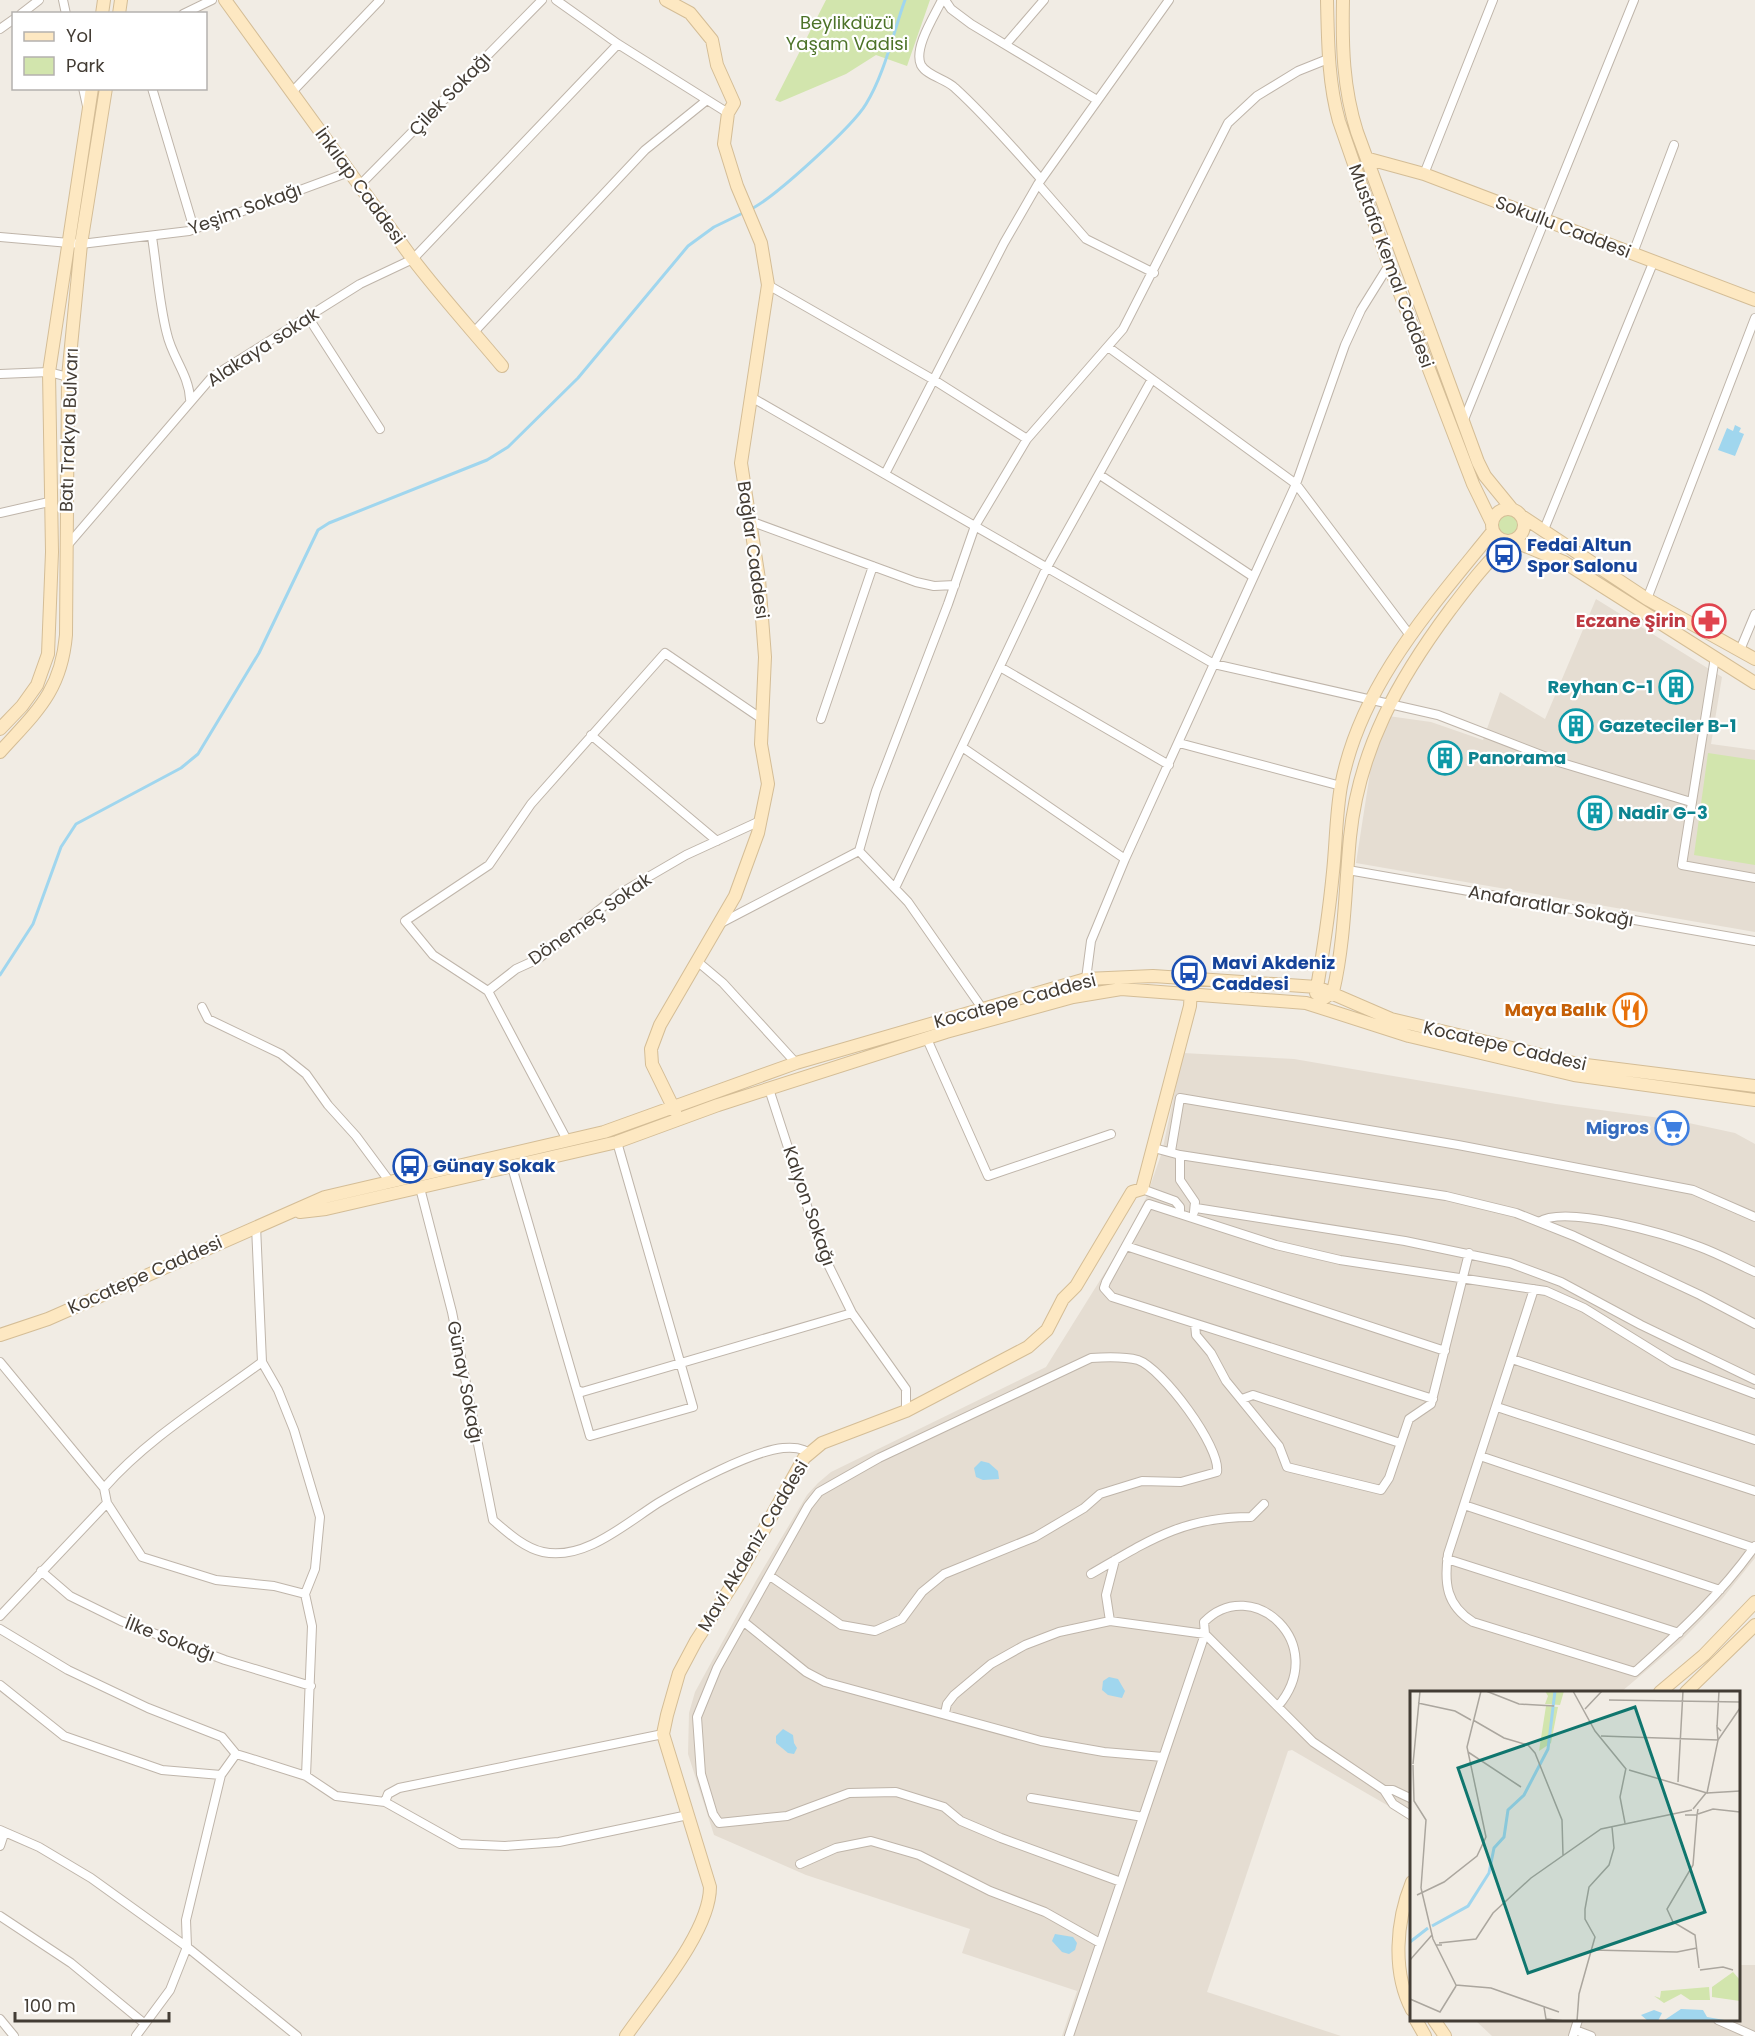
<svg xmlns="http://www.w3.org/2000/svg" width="1755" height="2036" viewBox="0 0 1755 2036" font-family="Poppins,sans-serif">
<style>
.residential{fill:#e5ddd2}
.green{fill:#d2e5ad}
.water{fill:#a0d6ee}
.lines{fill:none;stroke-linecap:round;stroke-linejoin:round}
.stream{stroke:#a0d6ee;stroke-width:3}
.street-casing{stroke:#bfb5aa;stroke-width:10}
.secondary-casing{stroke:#d4bd96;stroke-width:14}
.street{stroke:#fff;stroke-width:8}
.secondary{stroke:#fde8c2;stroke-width:12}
.labels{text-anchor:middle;stroke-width:4.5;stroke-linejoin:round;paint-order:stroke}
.park-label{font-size:18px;fill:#4d7329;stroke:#fff}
.street-label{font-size:18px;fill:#433c34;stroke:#fff}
.transit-label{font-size:18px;font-weight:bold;fill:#164399;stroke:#fff;text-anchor:start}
.health-label{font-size:18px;font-weight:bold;fill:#be3a42;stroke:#fff;text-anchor:end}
.culture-label{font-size:18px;font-weight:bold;fill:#0d838f;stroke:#fff;text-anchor:start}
.food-label{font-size:18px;font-weight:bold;fill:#c56008;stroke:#fff;text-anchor:end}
.shop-label{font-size:18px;font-weight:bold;fill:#366cbe;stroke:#fff;text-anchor:end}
.inset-river{fill:none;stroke:#a0d6ee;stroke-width:3}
.inset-road{fill:none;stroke:#aba69e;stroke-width:1.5}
.view{fill:#0f766e;fill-opacity:0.15;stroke:#0f766e;stroke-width:3}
.inset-edge{fill:none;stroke:#433c34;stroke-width:3}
</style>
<rect width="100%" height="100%" fill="#f1ece4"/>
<!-- residential -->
<path class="residential" d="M1596,599l126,78 -11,67 44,6v182l-399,-69 16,-103 16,-44 43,6 52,18 17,-48 45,27z
M1183,1053l111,6 262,45 119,16 60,13 20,11v414l-33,41 -43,44 -58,49h-209l-1,127 -119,-69 -4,1 -81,241 134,44h-279l15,-45 -115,-38 8,-24 -164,-54 -92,-40 -26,-81 1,-41 6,-21 62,-113 50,-84 11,-12 13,-11 215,-105 76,-122 24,-47 16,-46z
M1739,1965h16v71h-263l-17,-16h263z"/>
<!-- green -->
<path class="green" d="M826,0h104l-23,66 -31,-11 -30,19 -66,28 -5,-2z
M1498 524a11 11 0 1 1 22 0a11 11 0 1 1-22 0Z
M1708,753l47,7v105l-61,-10z"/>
<!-- water -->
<path class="water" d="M1735,425l6,3 -2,4 5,2 -9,22 -17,-6 9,-22 6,3z
M981,1461l8,2 9,8 1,8 -16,1 -7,-3 -2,-9z
M1109,1677l9,2 7,12 -3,7 -14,-3 -6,-5 1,-9z
M783,1729l10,6 1,8 3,5 -3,6 -6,-1 -12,-10v-7z
M1055,1934l18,3 4,6 -2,7 -6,4 -7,-2 -10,-11z"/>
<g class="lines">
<!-- stream -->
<path class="stream" d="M751,209c23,-11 102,-83 115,-105 19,-31 27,-71 39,-104
M0,975l33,-51 28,-77 15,-23 105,-56 17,-14 61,-101 59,-123 11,-7 158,-63 21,-13 70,-69 110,-132 26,-19 31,-15"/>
<defs>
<path id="street" d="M63,0l3,14
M556,0l62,44 110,69
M942,0c-7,15 -29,48 -21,65 6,11 25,14 34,23 31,28 58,60 86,91
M945,0l6,9 20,15 126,76
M21,14l18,-14
M183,14l29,-14
M0,29l14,-10
M1007,43l37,-43
M83,88l4,18
M152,88l42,141
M292,92l88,-92
M1424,174l69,-174
M1038,184l48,55 68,34
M358,187l184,-187
M0,237l81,7 108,-13 160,-59
M152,237c5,32 7,66 15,97 5,23 22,41 23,65
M1633,253l41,-108
M768,285l166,95 93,59
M308,317l72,112
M474,332l171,-182 62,-50
M1108,347l188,137 113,150
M0,374l49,-2 19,5
M751,397l463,267 224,51 124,48 129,39
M1463,422l171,-422
M885,474l119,-231 34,-59 131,-184
M1100,475l152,101
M0,513l49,-11
M750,521l166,61 18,4 21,-1
M1543,532l110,-269
M66,547l146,-170 148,-93 53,-25 205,-215
M1647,599l108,-281
M1740,650l15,-36
M1715,657l-33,208 73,13
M1000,667l169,98
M821,719l52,-153
M591,735l126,106
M1179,743l162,43
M962,747l163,112
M859,851l17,-60 72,-187 27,-78 52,-87 96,-110 105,-206 29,-27 41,-25 30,-12
M1348,870l407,71
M895,888l151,-319 106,-190
M719,924l140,-73 49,51 74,106
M698,962l25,21 73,80
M1086,979l5,-38 34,-82 171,-375 49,-139 16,-35 28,-45
M488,991l28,-22 22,-10 81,-65 67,-39 74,-34
M202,1007l6,12 73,35 25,20 22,31 28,31 34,46
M927,1039l61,137 123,-42
M769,1089l53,163 30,61 54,76v22
M567,1140l-79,-149 -55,-36 -28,-34 84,-56 42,-61 134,-151 97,66
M1154,1148l26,7 266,41 70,17 58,23 126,59 55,29
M1171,1151l9,-53 278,47 235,45 62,27
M1180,1155v25l15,22 -1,10
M512,1167l78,269 103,-29 -76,-265
M420,1188l32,124 41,208c14,12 31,28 50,32 41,9 82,-28 115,-49 28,-17 94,-52 125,-55 11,-1 18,0 27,5
M1142,1189l33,12 5,6v7
M1196,1208l209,33 105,22 51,19 80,43 114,55
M1539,1222c26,-18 130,13 161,25 19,7 37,17 55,25
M256,1226l6,136 16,28 16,40 26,87 -5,52 -10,25
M1126,1246l319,105
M1534,1289l-86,265c-4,29 -2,51 25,68l162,50c44,-39 86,-78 120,-126
M1195,1324l1,11 15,18 15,28 53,65 8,21 94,23 8,-12 20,-59 22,-15 38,-151
M1512,1359l243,81
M0,1362l104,126 3,15 35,54 74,23 58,6 31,8 7,32 -6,150
M577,1390l5,2 270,-79
M1242,1399l11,-4 147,48
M1433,1399l-321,-102 -8,-9 2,-6 43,-78 127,41 64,15 206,31 38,17 89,55 82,31
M1497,1407l258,84
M1480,1456l274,92
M104,1488c44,-50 104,-86 158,-126
M1464,1505l256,85
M1447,1559l232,74
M41,1571l29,25 51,25 104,39 86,26
M1091,1574c57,-33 91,-57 160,-57l13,-13
M770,1576l71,49 34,6 27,-12 20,-27 22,-18 91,-37 49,-29 16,-14 42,-13 39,1 36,-10c4,-25 -55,-104 -79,-112 -15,-4 -32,-3 -47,-2l-212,100 -60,34 -11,14 -91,162 -20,49 4,57 12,40 6,9 68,-7 62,-23 47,-1 48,15 17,14 40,17 120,44
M0,1616l107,-113
M1110,1621l-4,-26 9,-35
M744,1622l62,50 19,10 216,59 63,11 59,5
M0,1629l68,41 80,38 74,29 14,17
M0,1685l64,51 98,34 59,5 -35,145 1,27 -17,43 -34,46
M945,1713l2,-9 7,-9 37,-31 34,-19 34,-13 51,-11 95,13 108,108 71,48 9,14 19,12
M221,1775l15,-21 10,3 60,19 30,20 49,6 75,42 45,2 54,-4 129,-27
M1384,1790h9l19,9
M1031,1798l112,19
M385,1802l3,-8 11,-6 264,-54
M0,1830l39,17 52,31 96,69 110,89
M0,1846l4,-12
M800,1864l36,-16 35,-7 48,14 71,36 55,21 55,31
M0,1916l71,47 74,61
M0,2019l14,17
M1718,2020l36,16
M1575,2030l16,6
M1069,2036l136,-402 -1,-12c48,-49 127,22 74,84
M1573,2036l5,-16"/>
<path id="secondary" d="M225,0c62,86 124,172 187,258 28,37 60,72 90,108
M666,0l24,13 22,27 5,25 17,38 -6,10 -4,31 13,42 24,57 7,42 -27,178 18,116 6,78 -4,87 7,40 -10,49 -23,63 -75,129 -9,24 1,15 23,47
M1327,0c1,41 1,82 12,121l50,144 84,219 19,39
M1343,0c-1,46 0,88 14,132l121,330 7,14 27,33
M102,14l2,-14
M119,14l2,-14
M1369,159l55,15 331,126
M1492 525a16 16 0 1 1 32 0a16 16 0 1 1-32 0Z
M1520,515l127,84 108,60
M1513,541l51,21 191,121
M0,729l22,-23 15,-21 11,-31 4,-102 -3,-180 43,-284
M0,752c36,-40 61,-60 66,-117l2,-258 13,-133 25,-156
M1316,993c7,-40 13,-80 17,-121 3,-28 3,-58 8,-86 19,-101 90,-178 152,-255
M1314,1005l19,-13c12,-51 12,-103 17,-155 9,-88 48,-157 100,-227 19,-25 36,-48 60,-69
M300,1212l26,-3 291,-67 101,-37 228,-73 127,-35 48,-8 185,14 103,33 165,39 181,25
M0,1335l48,-16 277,-122 279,-65 192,-69 290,-84 67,-3 164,11 74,32 187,45 177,22
M1660,1692l44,-37 51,-53
M1686,1692l69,-67
M1412,1882c-16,39 -20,90 0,128
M1416,2020l9,16
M1434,2020l11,16
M626,2036c26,-38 84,-104 84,-149l-47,-153 4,-19 12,-42 17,-32 42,-65 66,-118 18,-15 84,-32 122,-64 19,-17 16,-31 13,-13 56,-94 10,-3 48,-183 1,-18"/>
</defs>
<!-- street casing -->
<use href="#street" class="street-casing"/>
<!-- secondary casing -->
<use href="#secondary" class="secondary-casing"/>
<!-- street -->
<use href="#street" class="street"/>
<!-- secondary -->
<use href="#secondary" class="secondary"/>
</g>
<!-- icons -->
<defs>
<symbol id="bus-ring" viewBox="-11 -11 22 22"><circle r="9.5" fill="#fff" stroke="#1a4fb4" stroke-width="1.5"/><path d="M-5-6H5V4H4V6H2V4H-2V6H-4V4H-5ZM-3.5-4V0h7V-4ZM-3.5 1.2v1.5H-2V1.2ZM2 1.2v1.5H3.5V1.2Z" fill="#1a4fb4"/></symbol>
<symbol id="pharmacy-ring" viewBox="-11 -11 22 22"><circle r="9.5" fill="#fff" stroke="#e0444e" stroke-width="1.5"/><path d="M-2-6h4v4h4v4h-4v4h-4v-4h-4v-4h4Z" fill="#e0444e"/></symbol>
<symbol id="building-ring" viewBox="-11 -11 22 22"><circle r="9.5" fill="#fff" stroke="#0f9aa8" stroke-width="1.5"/><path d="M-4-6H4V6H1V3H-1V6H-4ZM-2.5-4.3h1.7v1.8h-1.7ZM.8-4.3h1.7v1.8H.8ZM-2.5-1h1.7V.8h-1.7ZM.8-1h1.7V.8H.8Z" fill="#0f9aa8"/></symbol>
<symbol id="restaurant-ring" viewBox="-11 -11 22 22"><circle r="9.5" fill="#fff" stroke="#e8710a" stroke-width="1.5"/><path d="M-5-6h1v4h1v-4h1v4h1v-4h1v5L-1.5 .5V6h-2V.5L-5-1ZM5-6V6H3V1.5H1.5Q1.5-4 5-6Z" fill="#e8710a"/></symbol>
<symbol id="supermarket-ring" viewBox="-11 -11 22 22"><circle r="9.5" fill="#fff" stroke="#3f7fe0" stroke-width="1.5"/><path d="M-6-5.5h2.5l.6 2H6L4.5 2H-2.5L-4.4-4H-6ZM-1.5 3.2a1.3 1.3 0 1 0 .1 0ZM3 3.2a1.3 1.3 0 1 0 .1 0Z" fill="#3f7fe0"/></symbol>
</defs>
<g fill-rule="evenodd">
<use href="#bus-ring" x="1485" y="536" width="38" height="38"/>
<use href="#pharmacy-ring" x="1690" y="602" width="38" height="38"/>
<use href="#building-ring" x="1657" y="668" width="38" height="38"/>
<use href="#building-ring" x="1557" y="707" width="38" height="38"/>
<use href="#building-ring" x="1426" y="739" width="38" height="38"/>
<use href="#building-ring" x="1576" y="794" width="38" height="38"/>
<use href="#bus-ring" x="1170" y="954" width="38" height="38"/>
<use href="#restaurant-ring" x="1611" y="991" width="38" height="38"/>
<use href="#supermarket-ring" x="1653" y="1109" width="38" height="38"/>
<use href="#bus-ring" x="391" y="1147" width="38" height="38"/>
</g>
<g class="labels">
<!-- park labels -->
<g class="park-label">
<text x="847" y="29">Beylikdüzü<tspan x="847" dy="21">Yaşam Vadisi</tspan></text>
</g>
<!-- street labels -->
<g class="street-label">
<text transform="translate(450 94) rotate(-46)" y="6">Çilek Sokağı</text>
<text transform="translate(360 186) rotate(54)" y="6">İnkılap Caddesi</text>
<text transform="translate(245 209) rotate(-20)" y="6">Yeşim Sokağı</text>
<text transform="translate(1563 227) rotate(21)" y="6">Sokullu Caddesi</text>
<text transform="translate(1391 266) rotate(70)" y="6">Mustafa Kemal Caddesi</text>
<text transform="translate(263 347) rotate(-33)" y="6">Alakaya sokak</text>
<text transform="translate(69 430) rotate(-88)" y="6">Batı Trakya Bulvarı</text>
<text transform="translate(753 550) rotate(82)" y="6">Bağlar Caddesi</text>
<text transform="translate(1551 906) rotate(10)" y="6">Anafaratlar Sokağı</text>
<text transform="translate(590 919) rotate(-35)" y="6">Dönemeç Sokak</text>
<text transform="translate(1015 1001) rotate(-15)" y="6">Kocatepe Caddesi</text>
<text transform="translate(1505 1046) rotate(13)" y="6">Kocatepe Caddesi</text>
<text transform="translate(809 1206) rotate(71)" y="6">Kalyon Sokağı</text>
<text transform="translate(145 1275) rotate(-24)" y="6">Kocatepe Caddesi</text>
<text transform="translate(465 1382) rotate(79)" y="6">Günay Sokağı</text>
<text transform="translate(753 1546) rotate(-59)" y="6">Mavi Akdeniz Caddesi</text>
<text transform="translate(170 1639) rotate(21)" y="6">İlke Sokağı</text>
</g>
<!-- transit labels -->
<g class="transit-label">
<text x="1527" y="551">Fedai Altun<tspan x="1527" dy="21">Spor Salonu</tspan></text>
<text x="1212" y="969">Mavi Akdeniz<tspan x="1212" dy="21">Caddesi</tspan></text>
<text x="433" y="1172">Günay Sokak</text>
</g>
<!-- health labels -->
<g class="health-label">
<text x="1686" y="627">Eczane Şirin</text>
</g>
<!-- culture labels -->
<g class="culture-label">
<text x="1653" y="693" text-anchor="end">Reyhan C-1</text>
<text x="1599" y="732">Gazeteciler B-1</text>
<text x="1468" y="764">Panorama</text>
<text x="1618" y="819">Nadir G-3</text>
</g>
<!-- food labels -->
<g class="food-label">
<text x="1607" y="1016">Maya Balık</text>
</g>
<!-- shop labels -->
<g class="shop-label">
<text x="1649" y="1134">Migros</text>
</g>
</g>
<!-- overview -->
<g transform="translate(1410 1691)">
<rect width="330" height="330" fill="#f1ece4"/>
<path d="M135,0h19l-4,14 -15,-1 3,-8zM136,15l12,1 -7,36 -12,8zM323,281l7,8v21l-28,-4v-10zM299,296l1,13h-20l-9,-6 -17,9 -10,-7 6,2 1,-7z" fill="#d2e5ad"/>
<path d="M271,318l22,1 4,7 23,4h-67zM244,319l8,3 -4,8h-10l-7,-6z" fill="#a0d6ee"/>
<path class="inset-river" d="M22,235l36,-20 21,-33 5,-25 10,-11 4,-27 16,-15 24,-46 7,-58M0,251l18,-14"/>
<path class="inset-road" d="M76,0l33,13 35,2M163,0l22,40 31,38M199,9l131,2M8,12l37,8 16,9M175,18l17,-18M63,29l31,18 24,7 7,8 27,67 1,35M307,36l2,-36M191,45l117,4 -1,-13 4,4M58,61l53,35M3,73l7,-73M3,74l1,36 12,19 -5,68M219,79l78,23 11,-53 22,-32M268,91l5,-91M297,102l33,-2M283,118l13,-16M288,123l15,-5 27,3M275,124h12l1,-6M287,124l-4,50 -26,44 6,13 22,13 4,33M215,132l-5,-26 6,-29M11,197l12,51 3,6h6M7,204l27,-13 33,-26 9,-19 -19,-90 14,-56M29,252l37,-4 17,-26 38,-35 70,-49 91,-19M26,254l20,40 35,3 68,24M182,259l85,2 20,-4M0,269l22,-25M290,279l23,-3 10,3M0,308l30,13 16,-26M134,316l2,12 19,2M167,330l2,-27 16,-57 -10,-18v-10l4,-22 20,-22 5,-17 -2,-21"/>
<path class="view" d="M225,16l70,205 -177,61 -70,-205z"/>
<rect width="330" height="330" class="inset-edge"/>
</g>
<!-- legend -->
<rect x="12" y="12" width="195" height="78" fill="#ffffff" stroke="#b4b1ae" stroke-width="1.5"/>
<rect x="24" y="32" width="30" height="9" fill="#fde8c2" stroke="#b4b1ae" stroke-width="1.5"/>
<text x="66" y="42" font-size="18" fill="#433c34">Yol</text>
<rect x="24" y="57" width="30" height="18" fill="#d2e5ad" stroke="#b4b1ae" stroke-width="1.5"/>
<text x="66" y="72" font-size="18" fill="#433c34">Park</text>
<!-- scale -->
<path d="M15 2012v9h154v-9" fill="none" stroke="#433c34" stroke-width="3"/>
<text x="24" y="2012" font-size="18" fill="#433c34" stroke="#ffffff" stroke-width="4.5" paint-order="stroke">100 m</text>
</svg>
